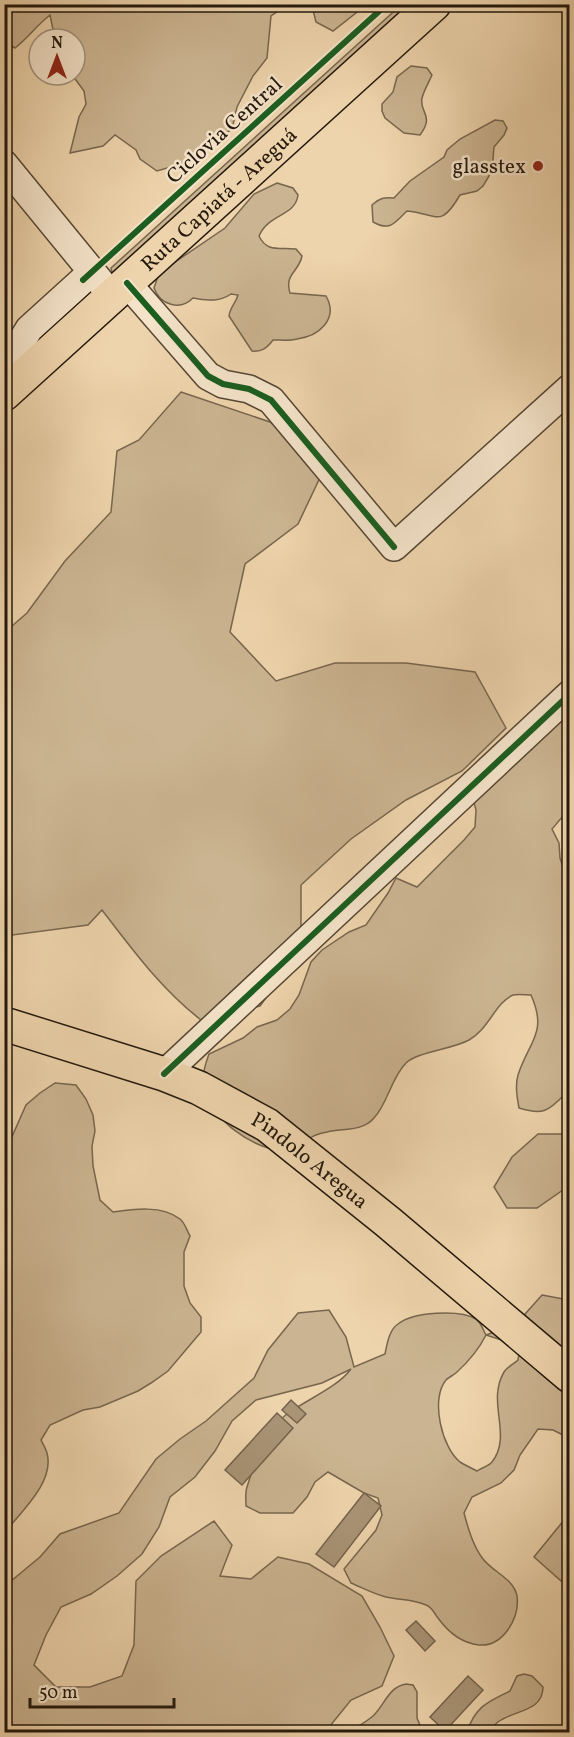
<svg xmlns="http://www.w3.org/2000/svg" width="574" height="1737" viewBox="0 0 574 1737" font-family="Vollkorn,serif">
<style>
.green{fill:#cbb491;stroke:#77664e;stroke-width:1.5;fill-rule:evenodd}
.water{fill:#a99476;stroke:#73624c;stroke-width:1.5}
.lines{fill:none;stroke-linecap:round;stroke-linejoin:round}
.minor-casing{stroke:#564734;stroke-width:30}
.major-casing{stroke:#23180c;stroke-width:36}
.minor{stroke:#f4e3c9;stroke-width:27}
.major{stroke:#eed4ac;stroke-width:33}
.cycleway-casing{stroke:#f4e3c9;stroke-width:10}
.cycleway{stroke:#1b5e20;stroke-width:6}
.poi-dot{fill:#8f2418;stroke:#f4e3c9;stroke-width:2}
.labels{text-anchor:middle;stroke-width:5;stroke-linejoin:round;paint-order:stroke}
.street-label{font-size:21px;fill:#23180c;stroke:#f4e3c9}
.poi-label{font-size:21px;fill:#23180c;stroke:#f4e3c9;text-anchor:end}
</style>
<rect width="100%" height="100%" fill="#eed4ac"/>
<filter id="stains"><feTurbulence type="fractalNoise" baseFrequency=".00333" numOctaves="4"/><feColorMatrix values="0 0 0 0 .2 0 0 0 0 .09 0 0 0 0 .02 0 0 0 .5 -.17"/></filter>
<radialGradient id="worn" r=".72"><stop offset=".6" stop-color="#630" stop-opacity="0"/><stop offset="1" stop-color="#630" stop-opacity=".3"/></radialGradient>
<!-- green -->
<path class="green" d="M19,4h268v1l-16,11 -4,42 -14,18 -16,31 -5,22 -51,35 -24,7 -17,-12 -4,-9 -21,-15 -12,11 -33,7 9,-36 7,-13 -2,-13 -11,-15 8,-9 -6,-5v-23h-20l-5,-24c-13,10 -22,23 -35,33l-10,-6v-19z
M309,5h57l-33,26 -17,-9 -3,-12z
M401,5h13l-300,269 -2,-1 -1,-5z
M411,66l16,2 5,7c-3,7 -8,15 -10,23 -3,15 13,17 -2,37l-16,-2 -19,-15 -3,-7v-7l11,-12 4,-15z
M495,120l8,1 4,7 -3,7 -10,12 -2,24 -9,15 -6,5 -17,4c-20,34 -22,19 -53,16 -12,11 -16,21 -34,11l-1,-17c8,-7 12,-8 22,-7l16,-17 34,-24 3,-7 13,-11z
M277,183l16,5 5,7c-3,22 -29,18 -39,41 8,17 21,11 37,13l6,7c-3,16 -18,18 -12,37l36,3c13,23 -7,40 -29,43 -7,2 -16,1 -24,1 -6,8 -11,12 -21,11l-23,-35c1,-9 7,-13 9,-21l-7,-1c-13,9 -24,6 -38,4 -13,13 -33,7 -39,-10l5,-15 66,-45 29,-34z
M181,392l89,30 56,43 -28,59 -53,40 -15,68 46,49 59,-18h71l69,9 31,56 -44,43 -56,29 -55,39 -50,46v65l-41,56 -59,14c-40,-31 -69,-71 -99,-110l-14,15 -83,11v-304l22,-19 38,-52 46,-49 6,-61 22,-11z
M569,698v114l-6,4 -11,13 7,14 1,15 9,27 1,161 -3,2 -3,47c-16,17 -22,20 -45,13 -2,-11 -4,-22 -1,-33 11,-34 30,-42 13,-80 -5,0 -13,-1 -18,0 -17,7 -25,35 -44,45 -16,9 -52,12 -63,23 -15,15 -18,40 -32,55 -12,14 -31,10 -47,14 -5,1 -13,3 -17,6 -4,3 -6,7 -10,9 -24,13 -66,-12 -80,-31 -18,-25 -22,-33 -11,-62l34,-16 14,-11 20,-7 13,-11 9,-14 12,-33 11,-12 27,-18 17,-7 22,-32 8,-15 21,9 47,-47 11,-13 1,-17 -4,-15z
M55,1083l21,2 10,14 7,16 2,16 -3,15 1,20 7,34 13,12c21,-3 49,-7 67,7 5,4 7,12 10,17l-6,16v34l6,17 11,14v15l-33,39 -17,12 -13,8 -38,16 -17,3 -33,15 -9,15c2,4 5,9 6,13 8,29 -27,60 -42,79l-1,-307 7,-86 15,-34 14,-12z
M538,1134h31v56h-6l-26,18h-30l-13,-21 18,-30z
M542,1295l27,5v58l-20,15 20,27v38l-16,-8 -15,-1 -18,26 -6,15 -13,13 -29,14 -8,16c4,15 9,33 19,46 10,13 31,20 34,37 3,22 -14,51 -38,49 -17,-2 -31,-13 -41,-27 -4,-5 -6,-11 -12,-13 -13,-6 -27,-5 -40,-8 -12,-3 -23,-9 -35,-14l-7,-14 32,-39 6,-15 -4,-17 -14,-5 -36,-21 -13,10 -8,15 -14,16h-33l-14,-7c0,-6 -1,-13 1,-19 6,-21 22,-60 40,-73 19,-14 51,-27 64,-45l-29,14 -66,17 -24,21 -17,30 -20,26 -25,20 -11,30 -17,27 -25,22 -26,18 -30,13 -15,28 -12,30 22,22h34l32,-11 12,-31 2,-64 25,-25 53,-35 18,24 -12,31 31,3 27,-22 31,7 53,32 18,31 14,29 -12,30 -31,14 -21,26 -8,6h-317v-146l35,-29 20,-23 59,-21 37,-54 24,-20 26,-18 48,-43 14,-28 30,-37 31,-3 17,27 8,30 31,-13c2,-10 4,-24 13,-30 15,-12 61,-15 78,-5 5,3 7,11 10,16l31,-12zM486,1335l34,11 -2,14c-4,4 -11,7 -14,12 -18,31 9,63 -12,90 -3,4 -11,6 -15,9 -6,-3 -12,-6 -17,-9 -18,-14 -30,-63 -14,-82 3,-3 8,-5 11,-8 12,-11 22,-23 29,-37z
M569,1514v74l-35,-31z
M524,1674l8,2 11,11c0,25 -29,23 -45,35 -4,3 -7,7 -10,10h-21c8,-25 20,-30 43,-41l7,-15z
M406,1684l7,1 4,7v26l6,14h-74c8,-5 17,-10 24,-16 12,-11 15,-29 33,-32z"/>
<!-- water -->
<path class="water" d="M291,1400l15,14 -9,9 -15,-13z
M277,1413l16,15 -51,57 -17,-15z
M364,1493l17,13 -47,61 -18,-13z
M416,1621l19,20 -10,10 -19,-21z
M468,1676l15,14 -38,41 -15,-14z"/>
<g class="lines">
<defs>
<path id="minor" d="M4,164l108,132
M127,283l81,93 15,8 26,5 22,11 123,147 176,-159
M4,370l25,-41 54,-49
M164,1074l406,-380"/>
<g id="major">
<path id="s1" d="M4,394l430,-390"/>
<path id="s2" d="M4,1024l160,50 35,14 68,37 121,97 182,154"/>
</g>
</defs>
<!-- minor casing -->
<use href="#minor" class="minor-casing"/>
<!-- major casing -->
<use href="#major" class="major-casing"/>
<!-- minor -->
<use href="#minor" class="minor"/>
<!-- major -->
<use href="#major" class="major"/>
<defs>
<path id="cycleway" d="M83,280l304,-276
M127,283l81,93 15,8 26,5 22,11 123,147
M164,1074l406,-380"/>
</defs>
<!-- cycleway casing -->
<use href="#cycleway" class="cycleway-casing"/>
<!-- cycleway -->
<use href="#cycleway" class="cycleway"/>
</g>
<!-- markers -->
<circle class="poi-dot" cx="538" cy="166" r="6"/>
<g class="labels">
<!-- street labels -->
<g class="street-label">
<text transform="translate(224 130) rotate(-42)" y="7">Ciclovia Central</text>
<text dy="7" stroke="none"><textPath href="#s1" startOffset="290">Ruta Capiatá - Areguá</textPath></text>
<text dy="7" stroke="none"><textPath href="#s2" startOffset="338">Pindolo Aregua</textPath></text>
</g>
<!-- poi labels -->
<g class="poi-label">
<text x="526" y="173">glasstex</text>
</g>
</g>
<!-- margin -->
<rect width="574" height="1737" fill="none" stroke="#eed4ac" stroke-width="24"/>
<rect x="6" y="6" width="562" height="1725" fill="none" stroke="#23180c" stroke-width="3"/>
<rect x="12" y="12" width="550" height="1713" fill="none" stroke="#23180c" stroke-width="1.5"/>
<!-- north arrow -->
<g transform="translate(57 57)"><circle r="28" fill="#f4e3c9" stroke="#a0927d" stroke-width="1.5"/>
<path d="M0-4.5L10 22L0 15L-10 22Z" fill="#8f2418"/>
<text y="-9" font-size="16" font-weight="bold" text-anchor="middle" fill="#23180c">N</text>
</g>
<!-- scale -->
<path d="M30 1698v9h144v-9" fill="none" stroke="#23180c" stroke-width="3"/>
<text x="39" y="1698" font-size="18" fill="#23180c" stroke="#f4e3c9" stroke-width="4.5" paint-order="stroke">50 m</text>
<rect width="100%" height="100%" filter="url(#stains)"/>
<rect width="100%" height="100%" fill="url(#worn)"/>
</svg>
